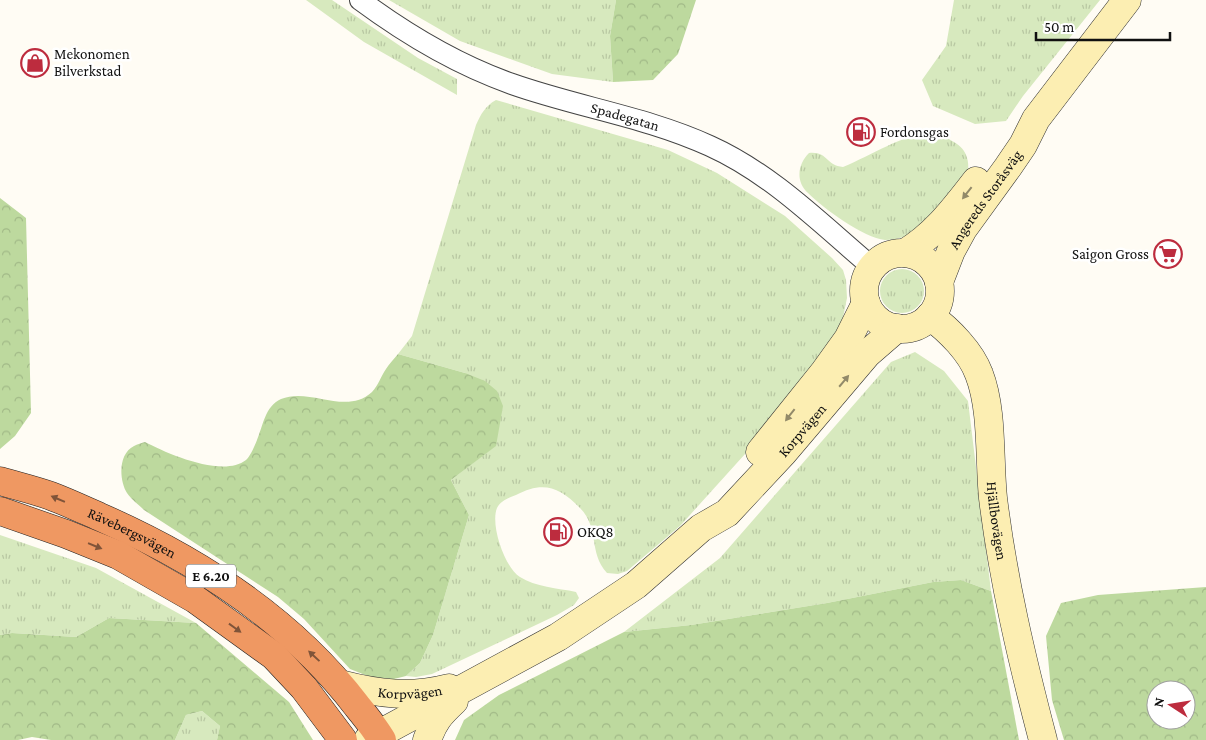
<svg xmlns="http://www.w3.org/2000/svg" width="1206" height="740" viewBox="0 0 1206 740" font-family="'Crimson Pro',serif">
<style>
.grass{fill:url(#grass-tufts)}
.forest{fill:url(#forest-crowns);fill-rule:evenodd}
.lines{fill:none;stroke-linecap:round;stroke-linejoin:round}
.street-casing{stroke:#434343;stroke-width:22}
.secondary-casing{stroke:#323232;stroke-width:29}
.highway-casing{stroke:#212121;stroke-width:29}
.street{stroke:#fff;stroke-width:20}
.secondary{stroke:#fceeb2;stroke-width:28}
.highway{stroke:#ef9862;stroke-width:28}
.oneway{fill:#928a69}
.oneway2{fill:#805439}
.labels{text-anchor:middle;stroke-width:5;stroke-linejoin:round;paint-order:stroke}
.shield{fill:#fff;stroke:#585858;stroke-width:1}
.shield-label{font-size:14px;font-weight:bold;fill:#101010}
.poi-label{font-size:15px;fill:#101010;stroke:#fff;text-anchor:start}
.street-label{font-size:15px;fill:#101010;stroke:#fff}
</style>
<defs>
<pattern id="grass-tufts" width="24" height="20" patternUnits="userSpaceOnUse" patternTransform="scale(1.25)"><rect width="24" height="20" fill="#d7e9be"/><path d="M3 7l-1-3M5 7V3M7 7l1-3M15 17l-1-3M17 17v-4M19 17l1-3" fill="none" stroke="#b8c7a2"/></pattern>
<pattern id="forest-crowns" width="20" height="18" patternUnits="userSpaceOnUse" patternTransform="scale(1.25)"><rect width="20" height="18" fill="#bdd99e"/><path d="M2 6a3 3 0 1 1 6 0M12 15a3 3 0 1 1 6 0" fill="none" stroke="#a1b987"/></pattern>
</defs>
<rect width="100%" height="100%" fill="#fffcf4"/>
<!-- grass -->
<path class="grass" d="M306,0h26l86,58 39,21v16l-93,-53z
M389,0h227l-6,36 3,46 -61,-8 -92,-33z
M954,0h146l-77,96 -17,25 -31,3 -42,-18 -11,-26 24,-34z
M496,100l172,50 49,23 68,43 47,42 11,12 3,10 1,18 -5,24 -9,22 -41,58 -112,124 -53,45 -9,3 -11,-1c-19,-21 -7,-45 -27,-65 -21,-22 -38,-27 -64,-13 -7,3 -15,5 -19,13 -7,17 8,60 23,69 15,10 38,11 56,15l3,6 -5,7 -17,10 -125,59 -16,3 -10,-1 14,-13 13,-28 36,-120 -18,-35 44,-34 -30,-73 -67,-19 14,-18 64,-211c5,-11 9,-19 20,-25z
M933,132c11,5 29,11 33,23 3,7 3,16 0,23 -4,6 -33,41 -39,46 -11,10 -28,16 -42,16 -21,-2 -62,-32 -77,-47 -13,-12 -10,-29 1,-40 19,-2 17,13 34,14 29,-12 58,-32 90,-35z
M880 291a22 22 0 1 1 44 0a22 22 0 1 1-44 0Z
M915,352l29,19 24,30 23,190 -30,-11 -28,2 -106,21 -136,22 -67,7 96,-74 171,-196z
M0,535l96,33 100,55 -87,-5 -33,19 -64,-4 -12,2z
M202,711l18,15 -3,14h-42l11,-25z"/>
<!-- forest -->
<path class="forest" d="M616,0h80l-18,54 -25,26 -40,2 -3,-46z
M0,198l26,20 5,195 -16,23 -15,13z
M398,354l67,19 20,8 12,10 6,15 -7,40 -45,34 18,35 -36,120 -13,28 -14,13 -12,3 -21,-1 -23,-9 -46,-50 -26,-22 -134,-87c-5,-5 -13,-11 -17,-17 -8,-13 -9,-39 7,-47 3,-2 8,-3 11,-4 23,12 78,36 101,18 4,-3 9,-15 11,-20 6,-14 8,-34 24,-41 29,-12 65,17 91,-7 6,-6 9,-16 14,-23 3,-5 8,-10 12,-15z
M961,580l30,11 28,149h-564l9,-20 35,-25 125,-63 67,-7 136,-22 106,-21z
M1206,587v153h-142l-12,-40 -6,-64 15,-33 37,-8zM1156,690h30v30h-30z
M109,618l87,5 93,79 24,38h-96l3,-14 -18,-15 -16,4 -11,25h-124l-19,-3 -14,3h-18v-105l12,-2 64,4z"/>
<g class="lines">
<defs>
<g id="street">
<path id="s1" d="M360,0c46,34 98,65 152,84 65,23 135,33 198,62 62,28 111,78 162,121"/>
</g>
<g id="secondary">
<path d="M905,253c31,-19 49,-44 71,-72"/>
<circle cx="902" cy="291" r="38"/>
<path id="s2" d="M939,282l12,-31 12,-22 45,-62 15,-22 13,-26 91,-119"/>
<path id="s3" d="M930,316c19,14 41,36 49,58 14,36 10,85 14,124 10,82 29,162 50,242"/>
<path d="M760,452l65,-81 23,-32 18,-36"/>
<path id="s4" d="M340,684c39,10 70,14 109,4"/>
<path id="s5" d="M368,740l190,-103 78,-52 65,-57 26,-15 56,-60 84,-99 30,-26"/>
<path d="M427,740c7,-19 12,-25 27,-39"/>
</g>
<g id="highway">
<path id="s6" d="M0,481c17,5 34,9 51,15 16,6 33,14 49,21 98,43 192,104 257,189 9,11 18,22 25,34"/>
<path d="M0,511l66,23 52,21 77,44 79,57 30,32 39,52"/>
</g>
</defs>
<!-- street casing -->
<use href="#street" class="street-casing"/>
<!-- secondary casing -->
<use href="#secondary" class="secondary-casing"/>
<!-- highway casing -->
<use href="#highway" class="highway-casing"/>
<!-- street -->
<use href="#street" class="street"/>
<!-- secondary -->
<use href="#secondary" class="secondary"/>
<!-- highway -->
<use href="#highway" class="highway"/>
</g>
<!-- one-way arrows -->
<defs><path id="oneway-solid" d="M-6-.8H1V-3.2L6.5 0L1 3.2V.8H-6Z" transform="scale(1.25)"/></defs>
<g class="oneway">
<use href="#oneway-solid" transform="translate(967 193) rotate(128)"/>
<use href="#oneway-solid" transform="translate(844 381) rotate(-50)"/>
<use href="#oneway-solid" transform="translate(790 415) rotate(128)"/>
</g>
<g class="oneway2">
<use href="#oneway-solid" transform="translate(58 499) rotate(-157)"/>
<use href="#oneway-solid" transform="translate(95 546) rotate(22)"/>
<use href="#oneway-solid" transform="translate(235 628) rotate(36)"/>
<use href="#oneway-solid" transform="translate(314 656) rotate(-137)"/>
</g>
<!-- icons -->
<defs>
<symbol id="shop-ring" viewBox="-11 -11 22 22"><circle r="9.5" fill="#fff" stroke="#bd2c3e" stroke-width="1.5"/><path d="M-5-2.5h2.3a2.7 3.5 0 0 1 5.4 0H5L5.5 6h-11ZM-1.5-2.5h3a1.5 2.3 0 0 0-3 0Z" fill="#bd2c3e"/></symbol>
<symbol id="fuel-ring" viewBox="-11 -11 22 22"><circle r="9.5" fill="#fff" stroke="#bd2c3e" stroke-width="1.5"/><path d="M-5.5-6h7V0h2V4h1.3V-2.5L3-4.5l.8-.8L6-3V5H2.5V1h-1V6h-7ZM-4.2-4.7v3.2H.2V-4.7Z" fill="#bd2c3e"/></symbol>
<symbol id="supermarket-ring" viewBox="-11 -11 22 22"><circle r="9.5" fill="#fff" stroke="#bd2c3e" stroke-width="1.5"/><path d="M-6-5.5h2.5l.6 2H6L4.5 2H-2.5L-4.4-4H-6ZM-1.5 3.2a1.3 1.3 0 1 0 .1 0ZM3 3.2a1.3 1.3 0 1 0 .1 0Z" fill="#bd2c3e"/></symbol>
</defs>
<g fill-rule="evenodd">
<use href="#shop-ring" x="19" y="47" width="32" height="32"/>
<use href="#fuel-ring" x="845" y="116" width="32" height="32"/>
<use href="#supermarket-ring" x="1152" y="238" width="32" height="32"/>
<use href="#fuel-ring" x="542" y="516" width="32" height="32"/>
</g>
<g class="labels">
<!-- shield labels -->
<rect class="shield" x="186" y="564.5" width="50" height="23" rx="4"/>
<g class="shield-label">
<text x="211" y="581">E 6.20</text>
</g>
<!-- poi labels -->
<g class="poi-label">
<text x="54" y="59">Mekonomen<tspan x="54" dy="17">Bilverkstad</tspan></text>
<text x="880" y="137">Fordonsgas</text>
<text x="1149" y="259" text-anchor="end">Saigon Gross</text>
<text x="577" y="537">OKQ8</text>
</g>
<!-- street labels -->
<g class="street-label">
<text dy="5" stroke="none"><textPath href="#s1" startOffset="292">Spadegatan</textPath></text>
<text dy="5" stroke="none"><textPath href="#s2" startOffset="95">Angereds Storåsväg</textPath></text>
<text dy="5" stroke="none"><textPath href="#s5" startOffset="538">Korpvägen</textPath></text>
<text dy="5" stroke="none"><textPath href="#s3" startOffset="225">Hjällbovägen</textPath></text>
<text dy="5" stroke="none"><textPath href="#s6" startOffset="142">Rävebergsvägen</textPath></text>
<text dy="5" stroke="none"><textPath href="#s4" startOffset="71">Korpvägen</textPath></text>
</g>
</g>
<!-- north arrow -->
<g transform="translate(1171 705) rotate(282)"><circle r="24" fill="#ffffff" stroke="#9f9f9f"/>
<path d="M0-4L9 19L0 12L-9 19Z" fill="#bd2c3e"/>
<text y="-8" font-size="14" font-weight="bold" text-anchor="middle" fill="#101010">N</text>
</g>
<!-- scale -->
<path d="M1036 32v8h134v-8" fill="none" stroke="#101010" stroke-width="2.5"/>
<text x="1044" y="32" font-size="15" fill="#101010" stroke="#ffffff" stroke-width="4" paint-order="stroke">50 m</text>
</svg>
